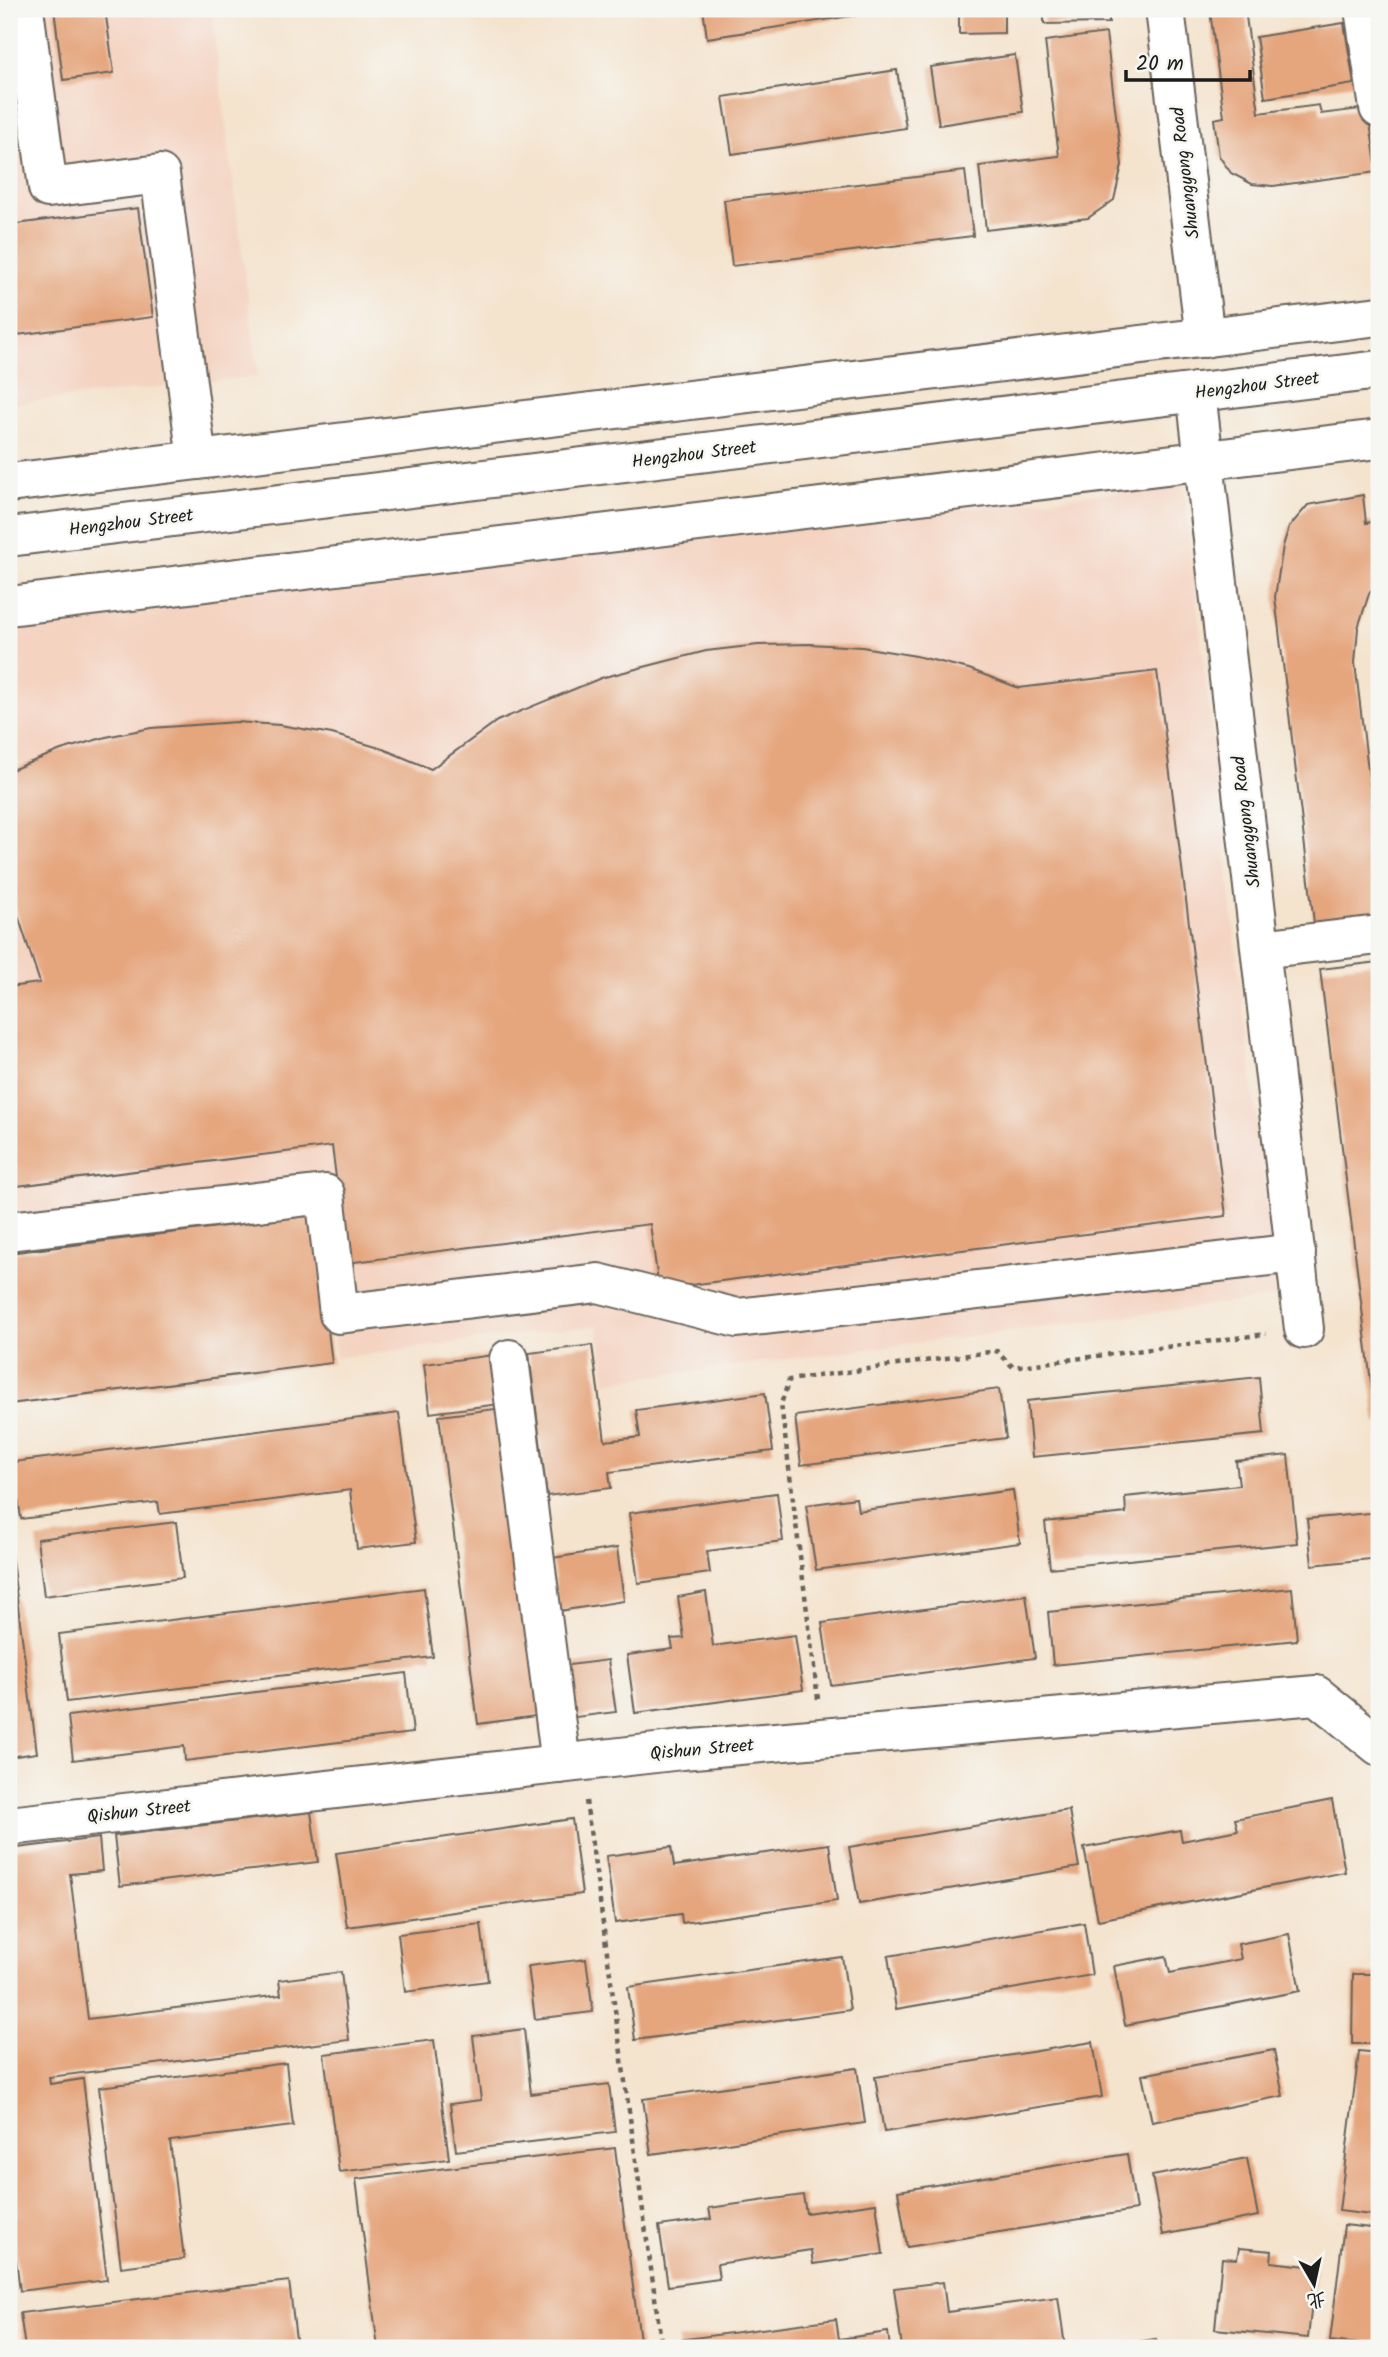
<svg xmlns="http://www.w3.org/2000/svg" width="1388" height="2357" viewBox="0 0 1388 2357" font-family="Kalam,'LXGW WenKai TC',sans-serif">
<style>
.built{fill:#f4d3c1}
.building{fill:#e5a57d}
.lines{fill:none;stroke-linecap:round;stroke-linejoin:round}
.minor-casing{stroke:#68625a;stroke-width:42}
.major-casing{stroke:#68625a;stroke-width:42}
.path{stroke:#68625a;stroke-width:4.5;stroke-dasharray:5 5;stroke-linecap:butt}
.minor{stroke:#fff;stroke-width:38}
.major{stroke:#fff;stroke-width:38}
.labels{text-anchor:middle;stroke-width:5;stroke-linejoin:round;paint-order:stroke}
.street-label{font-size:18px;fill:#1c1c1c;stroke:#f6f6f2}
</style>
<rect width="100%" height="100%" fill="#f6f6f2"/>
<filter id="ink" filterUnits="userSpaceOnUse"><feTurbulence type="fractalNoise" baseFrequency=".0143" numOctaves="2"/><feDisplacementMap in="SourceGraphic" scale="14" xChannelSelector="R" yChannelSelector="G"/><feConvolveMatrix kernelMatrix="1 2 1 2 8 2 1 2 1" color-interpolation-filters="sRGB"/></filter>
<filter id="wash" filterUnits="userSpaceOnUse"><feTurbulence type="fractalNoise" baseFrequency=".00686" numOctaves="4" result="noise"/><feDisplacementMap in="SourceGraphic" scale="28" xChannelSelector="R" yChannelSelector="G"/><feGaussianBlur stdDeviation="1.57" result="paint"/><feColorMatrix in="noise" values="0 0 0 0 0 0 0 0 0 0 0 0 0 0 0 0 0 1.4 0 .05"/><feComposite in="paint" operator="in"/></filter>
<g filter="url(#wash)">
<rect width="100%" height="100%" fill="#f4e3cd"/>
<!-- built -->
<path class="built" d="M9,9h202l47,367 -249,28z
M1183,484l94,813 -671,85 -8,-57 -262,33 -20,-153 -307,40v-626z"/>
<g id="blocks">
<!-- building -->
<path class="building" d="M54,9h51l9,64 -51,7z
M703,9h175v3l-171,26z
M959,9h45v24l-45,1z
M1044,9h65v14l-65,1z
M1228,9h17l14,104 60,-8 2,9 47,-6 9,64 -104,14 -21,-2 -21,-11 -12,-17 -5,-37 10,-2 -14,-106z
M1344,23l10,61 -89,14 -9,-61z
M1106,33l16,132 -8,35 -26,18 -102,12 -7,-64 80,-10 -14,-115z
M1015,55l8,57 -84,13 -9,-58z
M897,70l9,58 -174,26 -9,-57z
M965,171l8,65 -241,30 -8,-66z
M138,208l15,109 -144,19v-111z
M1363,495l3,28 13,-2v60l-10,13 -11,34 -3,35 24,197v56l-65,7 -39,-326 8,-51 6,-19 19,-22z
M810,644l52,3 54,9 53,13 50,19 138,-17 69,545 -567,73 -9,-65 -303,39 -15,-117 -323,41v-200l31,-4 -31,-95v-117l52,-21 45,-13 45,-9 86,-6 43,3 52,9 51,15 48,20 66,-48 104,-43 105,-27 52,-6z
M1379,962v461h-3l-56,-454z
M314,1215l18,148 -323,41v-151z
M592,1345l13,96 35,-4 -4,-27 129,-17 8,58 -164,21 2,16 -64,8 -18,-143z
M493,1355l7,49 -70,9 -6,-49z
M1259,1377l5,57 -232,23 -5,-56z
M999,1389l7,49 -205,27 -6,-49z
M503,1408l40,307 -65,9 -39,-308z
M399,1413l17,129 -59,7 -7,-59 -190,24 -2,-12 -137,17 -8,-57z
M1288,1455l9,88 -247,25 -5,-46 81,-9 -1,-16 114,-12 -3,-24z
M1013,1490l7,53 -204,27 -10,-65 50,-7 2,13z
M777,1493l6,48 -76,10 3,22 -72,10 -9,-70z
M1379,1512v46l-67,7 -5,-46z
M176,1522l7,56 -139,18 -7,-57z
M9,1537l28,216 -28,4z
M617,1548l7,53 -65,10 -7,-53z
M424,1588l9,69 -366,45 -8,-68z
M1292,1588l5,52 -244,25 -5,-53z
M706,1592l7,54 82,-11 8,55 -168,23 -8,-58 46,-6 -2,-10 13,-1 -6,-41z
M1026,1595l9,63 -204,27 -9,-62z
M608,1660l8,52 -48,6 -7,-52z
M406,1673l7,60 -228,28 -1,-15 -111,14 -5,-44z
M1332,1800l13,72 -247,48 -14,-72 96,-18 2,11 56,-11 -3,-11z
M1069,1810l10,57 -220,37 -10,-57z
M311,1812l7,50 -198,24 -6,-50z
M572,1819l10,75 -235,33 -11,-74z
M99,1838l3,33 -32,3 18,145 193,-24 -2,-15 62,-8 8,68 -300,37 1,7 33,-5 24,201 -87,11 -11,-89v-353z
M829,1844l8,57 -155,22 -1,-9 -66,9 -9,-67 65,-9 3,19z
M1084,1923l8,52 -196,34 -8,-53z
M481,1924l7,57 -83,11 -7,-58z
M1289,1934l11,57 -175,34 -11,-59 52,-10 4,17 71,-14 -3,-15z
M842,1957l8,53 -215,30 -7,-53z
M586,1959l7,53 -58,7 -7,-53z
M1353,1974h26v70h-27z
M524,2029l7,65 78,-10 6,48 -159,19 -6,-47 31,-4 -8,-64z
M434,2040l15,119 -110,13 -15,-118z
M1093,2042l9,55 -218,35 -9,-55z
M1274,2050l9,46 -131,26 -10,-47z
M1359,2051l20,2v163l-40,-5z
M286,2063l7,63 -123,15 14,118 -63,8 -22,-180z
M857,2068l8,55 -214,31 -8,-55z
M615,2148l26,200h-263l-22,-169z
M1127,2154l9,56 -229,37 -9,-56z
M1247,2158l11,58 -95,19 -11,-59z
M803,2195l3,18 70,-10 7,51 -70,10 -2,-14 -94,14 2,15 -51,7 -9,-60 52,-7 -2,-11z
M1344,2225l35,4v117l-49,-5z
M1239,2248l33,3 -1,11 45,5 -8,71 -93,-9 7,-71 15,1z
M289,2281l8,67h-272l-5,-35z
M943,2282l4,30 111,-15 7,49 -15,2h-148l-8,-60z
M836,2319l3,20 49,-7 2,16h-211l-1,-8z
M1156,2339l2,9h-54v-1z"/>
</g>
</g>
<g filter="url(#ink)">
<use href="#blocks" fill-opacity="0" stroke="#68625a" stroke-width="2"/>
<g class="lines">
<defs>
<path id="minor" d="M24,9l24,179 112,-14 37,286
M1165,9l40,329
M1364,9l15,99
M1196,392l108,937
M9,606l1370,-167
M1261,949l118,-14
M9,1231l316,-37 14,120 259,-31 139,35 559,-65
M509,1359l52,405
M9,1826l673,-76 634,-55 63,51"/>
<path id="major" d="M9,483l1370,-167
M9,537l1370,-167"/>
</defs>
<!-- minor casing -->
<use href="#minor" class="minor-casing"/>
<!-- major casing -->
<use href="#major" class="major-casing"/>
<!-- path -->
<path class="path" d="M818,1699l-37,-295 8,-24 208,-29 16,16 253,-33
M586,1801l76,547"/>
<!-- minor -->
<use href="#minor" class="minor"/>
<!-- major -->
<use href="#major" class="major"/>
</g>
</g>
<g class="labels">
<!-- street labels -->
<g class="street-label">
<text transform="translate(1185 173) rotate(-97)" y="6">Shuangyong Road</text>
<text transform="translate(1257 385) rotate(-7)" y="6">Hengzhou Street</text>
<text transform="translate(694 454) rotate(-7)" y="6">Hengzhou Street</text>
<text transform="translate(131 522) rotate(-7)" y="6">Hengzhou Street</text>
<text transform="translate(1246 822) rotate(-97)" y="6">Shuangyong Road</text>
<text transform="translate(702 1749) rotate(-5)" y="6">Qishun Street</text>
<text transform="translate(139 1811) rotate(-6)" y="6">Qishun Street</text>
</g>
</g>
<!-- margin -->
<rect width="1388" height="2357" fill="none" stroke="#f6f6f2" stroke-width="35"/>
<!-- north arrow -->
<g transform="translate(1314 2284) rotate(171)" stroke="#f6f6f2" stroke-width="5" paint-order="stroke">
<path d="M0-5L12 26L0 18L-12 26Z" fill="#1c1c1c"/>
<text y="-10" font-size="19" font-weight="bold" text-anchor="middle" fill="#1c1c1c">北</text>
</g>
<!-- scale -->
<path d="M1126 70v10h124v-10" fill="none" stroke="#1c1c1c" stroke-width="3.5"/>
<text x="1136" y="70" font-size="21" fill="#1c1c1c" stroke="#f6f6f2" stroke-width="5" paint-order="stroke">20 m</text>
</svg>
